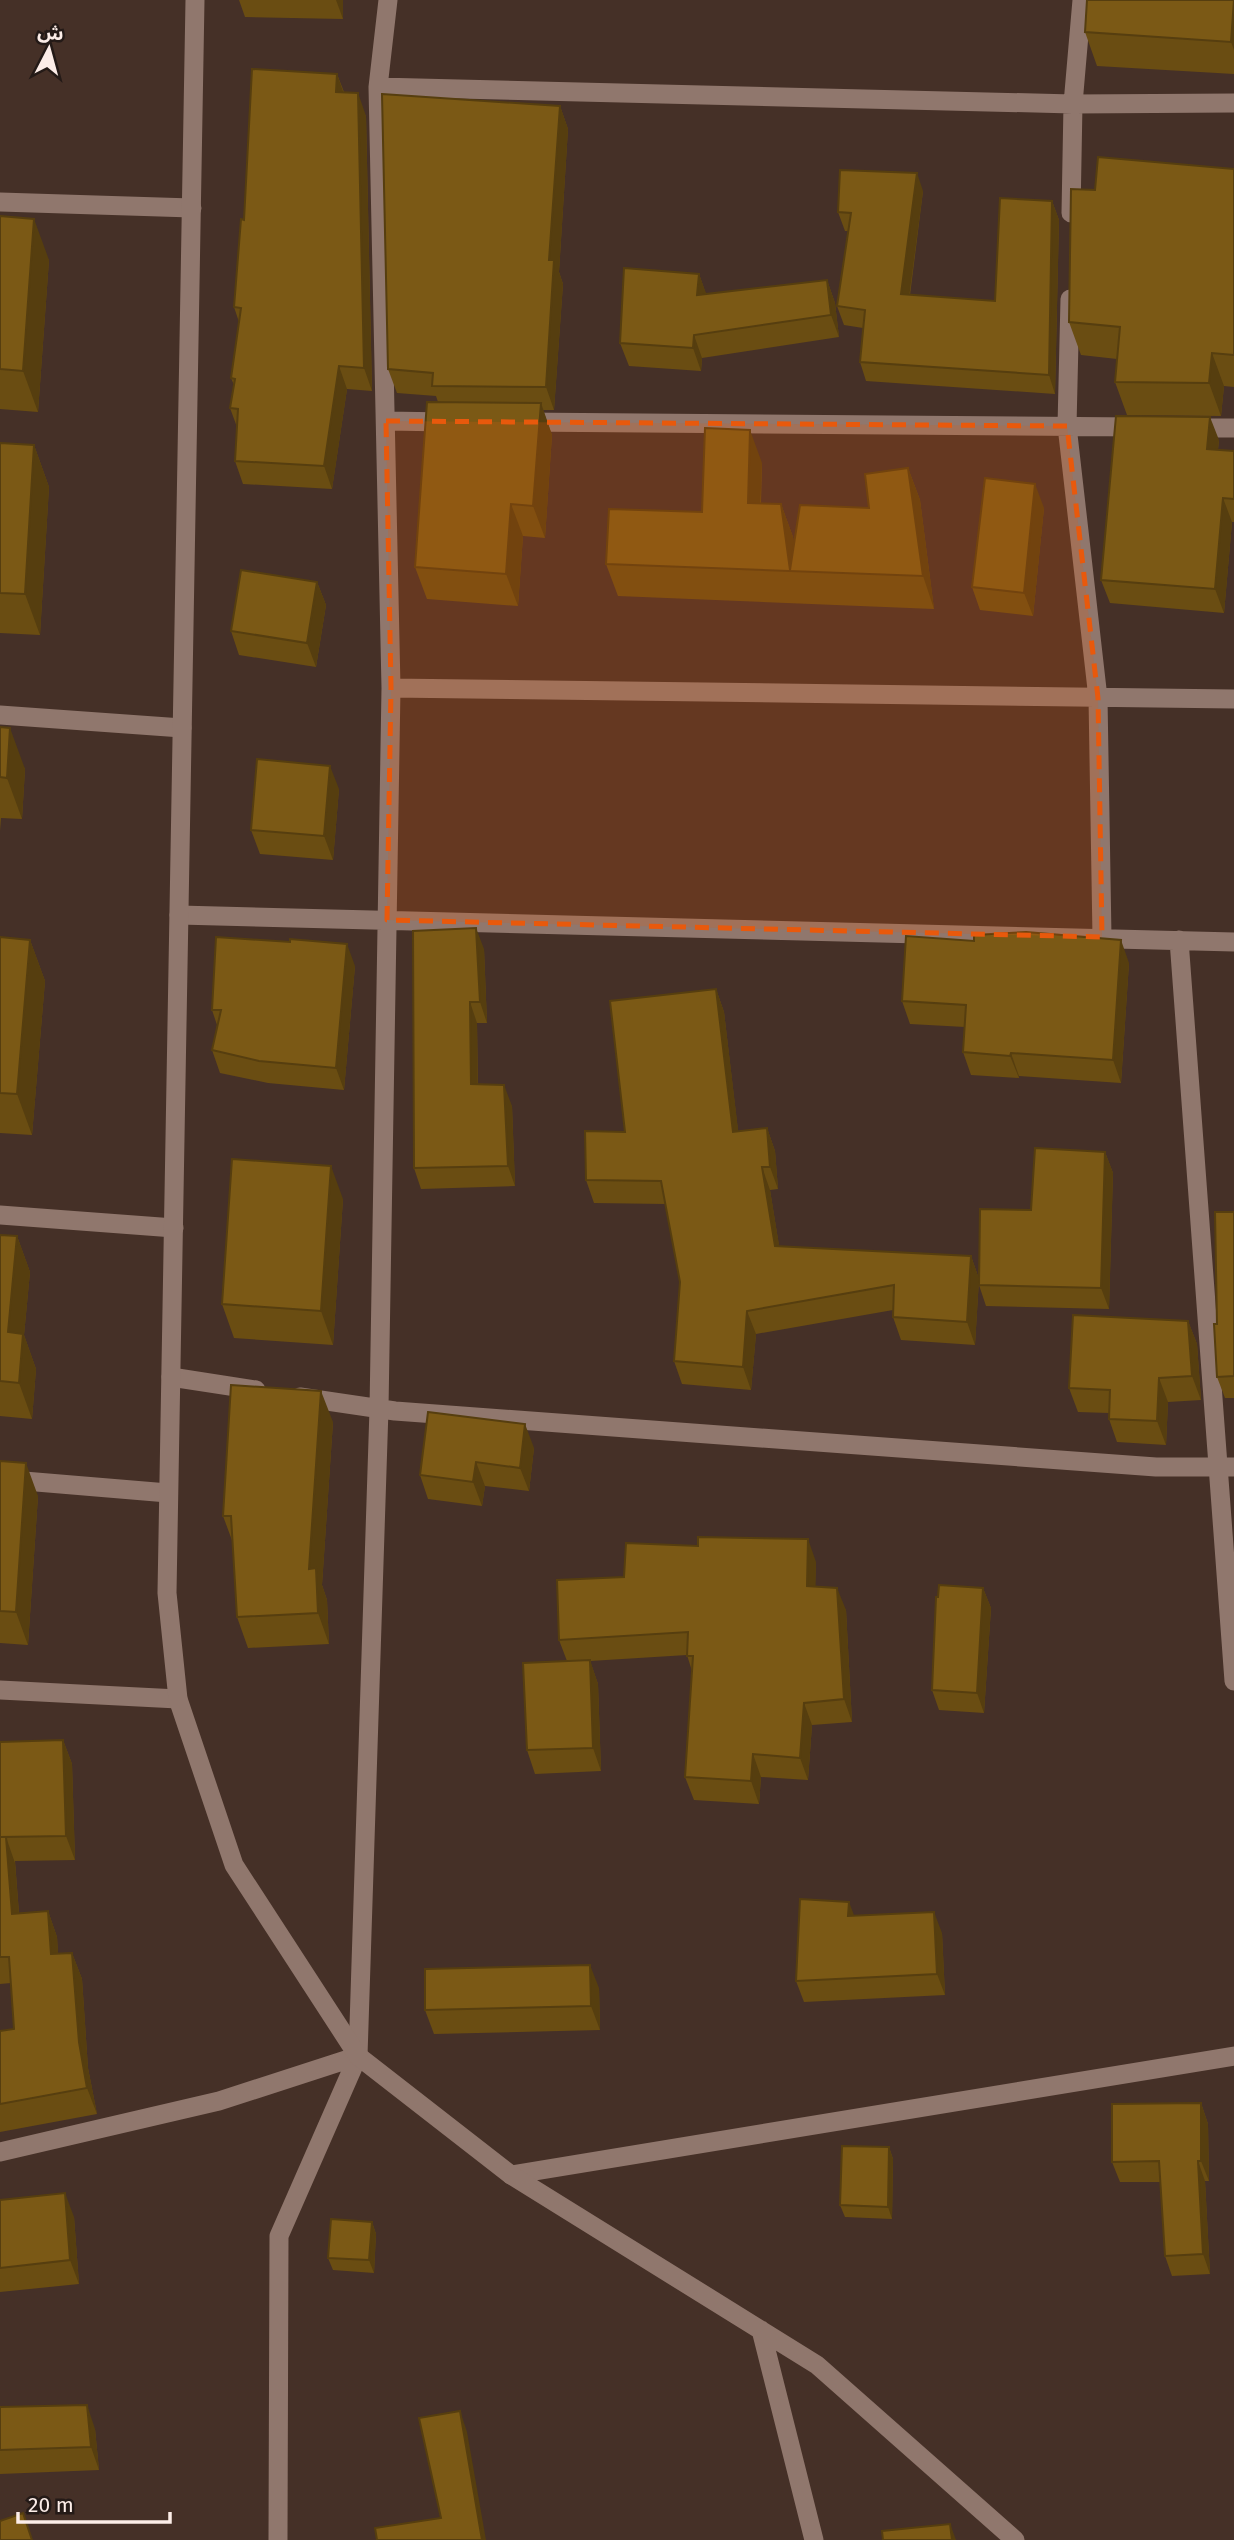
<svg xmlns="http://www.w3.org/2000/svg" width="1234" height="2540" viewBox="0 0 1234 2540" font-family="'Fira Sans','Noto Sans Arabic',sans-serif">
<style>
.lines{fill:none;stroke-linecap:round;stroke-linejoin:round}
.minor{stroke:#90776d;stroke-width:19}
.tertiary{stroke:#90776d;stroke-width:19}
.wall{fill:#6a4d12}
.shaded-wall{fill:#563e0f}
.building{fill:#7b5915;stroke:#563e0f;stroke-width:2}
.marked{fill:#e8590c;fill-opacity:0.2;stroke:#e8590c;stroke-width:5;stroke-dasharray:14 9;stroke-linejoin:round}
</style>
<rect width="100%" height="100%" fill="#453027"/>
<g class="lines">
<!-- minor -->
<path class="minor" d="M378,87l695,17 161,-1
M0,202l192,6
M1071,213l2,-109 9,-104
M1070,299l-3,127 31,272 4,239
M386,421l63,1
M521,422l617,5
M1190,428h44
M391,688l843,11
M0,715l182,13
M179,915l1055,27
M1179,940l55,741
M0,1215l174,13
M171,1377l85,13
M300,1397l95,14 761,56h78
M0,1479l168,14
M0,1690l178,9
M0,2152l219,-51 139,-45
M511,2175l723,-119
M278,2540l1,-304 79,-180 21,-647 12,-721 -13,-601 10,-87"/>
<!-- tertiary -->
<path class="tertiary" d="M195,0l-28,1593 11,106 56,166 124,191 153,119 306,190 198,175
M761,2330l53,210"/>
</g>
<!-- wall -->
<path class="wall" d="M239,0h104v19l-98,-2z
M1234,0v74l-137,-8 -12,-34z
M337,74l7,18 22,24 6,275 -25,-2 -15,100 -89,-5 -8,-23 2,-34 -7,-19 4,-23 -3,-7 8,-56 -5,-15 10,-87z
M560,106l8,23 -9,143 4,12 -9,126h-11l9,25 -7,103 -22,-2 -5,70 -91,-7 -12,-32 23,-165 -2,-6 -39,-3 -9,-24z
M1234,169v218l-10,-1 -3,30 -94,-1 -12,-33 2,-23 -36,-4 -12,-33 26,-132z
M923,191l-13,104 85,6 57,-100 7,19 -4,174 -189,-13 -6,-19 3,-34 -19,-3 -7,-19 11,-75h-3l-7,-19z
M0,216l49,44 -11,152 -38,-3z
M699,274l7,20 121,-14 8,23 4,34 -137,21 -1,13 -72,-5 -9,-23z
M1219,440l-1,10 16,1v71h-2l-8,91 -114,-10 -9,-23z
M0,443l34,2 15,42 -9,148 -40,-2z
M762,463l-1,40 20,1 12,33 1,8 75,-37 39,-40 12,32 14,109 -316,-13 -12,-32 96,-52z
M1044,508l-11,108 -53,-6 -8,-23z
M317,582l9,23 -10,62 -77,-12 -8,-24z
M0,727l25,42 -3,50 -21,-1 -1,13z
M339,789l-6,71 -73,-6 -9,-24z
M0,937l30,3 15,41 -13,154 -32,-2z
M484,949l3,74h-10l1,61 34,22 3,80 -94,3 -7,-21z
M1129,963l-8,120 -102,-7v2l-48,-3 -8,-23 2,-25 -55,-3 -8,-23z
M355,966l-11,124 -76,-7 -48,-10 -8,-23 5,-25 -5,-15z
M716,989l8,23 14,119 29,-3 8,23 3,38 -8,1 9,56 192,10 8,23 52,-69 74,-58 8,21 -4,136 -123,-3 -7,-21v-6l-4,66 -74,-5 -8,-23v-7l-137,24 -5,56 -69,-6 -8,-23 6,-79 -14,-78 -72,-1 -8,-23 39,-48z
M343,1199l-10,146 -99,-7 -12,-34z
M1234,1212v186h-9l-8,-21v-53z
M0,1235l17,1 13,36 -6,63 12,34 -4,50 -32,-3z
M1188,1321l9,23 4,56 -33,2 -2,43 -49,-3 -8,-23v-6l-31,-1 -9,-24z
M333,1422l-11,163 5,15 2,44 -81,4 -11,-31 -4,-74 -10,-27z
M534,1448l-5,43 -44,-5 -3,20 -54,-7 -8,-24z
M0,1461l38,35 -10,149 -28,-2z
M816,1562l-1,24 31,24 6,112 -40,3 -4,55 -47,-3 -2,27 -65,-4 -9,-23 7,-106 -5,-16 -97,6 8,23 3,87 -66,3 -8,-24 40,-89 -8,-21 65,-63z
M983,1588l8,20 -7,105 -45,-3 -7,-20 6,-93z
M63,1740l9,24 3,96 -60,1 4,52 29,-2 9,26 1,17 14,-1 10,26 6,89 9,46 -97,18v-101l14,-2 -3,-46 -11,1v-242z
M942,1933l3,62 -141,7 -8,-21z
M599,1988l1,42 -166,4 -9,-24z
M1201,2103l7,21 1,57h-4l5,93 -38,2 -7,-20 -4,-74h-41l-8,-20z
M889,2147l4,12 -1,60 -47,-2 -5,-12z
M0,2200l74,17 5,67 -79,8z
M372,2222l4,12 -2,39 -41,-3 -5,-12z
M0,2407l95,22 4,41 -99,4z"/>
<!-- shaded-wall -->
<path class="shaded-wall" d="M336,0h7v19z
M1234,0v50l-3,-8z
M337,74l8,23 -9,-5z
M358,93l8,23 6,275 -8,-23z
M560,106l8,23 -9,143 4,12 -9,126 -8,-23 3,-127z
M917,173l6,18 -16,122 -6,-19z
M1052,201l7,19 -4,174 -6,-19z
M34,219l15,41 -11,152 -15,-41z
M699,274l8,22 -10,-1z
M827,280l8,23 4,34 -8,-22z
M694,335l8,23 -1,13 -8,-23z
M1212,353l12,33 -3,30 -12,-33z
M339,366l8,23 -15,100 -8,-23z
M541,403l11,32 -7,103 -12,-32z
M1210,417l9,23 -4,33 -8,-24z
M750,430l12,33 -3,72 -11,-32z
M34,445l15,42 -9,148 -15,-41z
M908,468l12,32 14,109 -11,-33z
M1035,484l9,24 -11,108 -9,-23z
M1223,498l9,24 -8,91 -9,-24z
M511,504l12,32 -5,70 -12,-32z
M781,504l12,33 4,34h-7z
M317,582l9,23 -10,62 -9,-24z
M10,728l15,41 -3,50 -15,-41z
M330,766l9,23 -6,71 -9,-24z
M476,928l8,21 3,74 -7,-21z
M30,940l15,41 -13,154 -15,-41z
M1121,940l8,23 -8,120 -8,-23z
M347,944l8,22 -11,124 -8,-22z
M716,989l8,23 17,142 -8,-22z
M470,1002l7,21 1,82 -7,-21z
M1011,1053l8,23v2l-9,-22z
M504,1085l8,21 3,80 -7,-20z
M767,1128l8,23 3,38 -8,-22z
M1105,1152l8,21 -4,136 -8,-21z
M331,1166l12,33 -10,146 -12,-34z
M762,1167l8,23 13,79 -8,-23z
M17,1236l13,36 -6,63 12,34 -4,50 -13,-36 -11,-51z
M971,1256l8,23 -4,66 -8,-23z
M747,1311l9,23 -5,56 -8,-23z
M1188,1321l9,23 4,56 -9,-24z
M1159,1378l9,24 -2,43 -9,-24z
M321,1391l12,31 -11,163 5,15 2,44 -11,-31 -9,-44z
M525,1424l9,24 -5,43 -9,-23z
M476,1462l9,24 -3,20 -9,-24z
M26,1463l12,33 -10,149 -12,-33z
M808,1539l8,23 -1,47 -8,-23z
M837,1588l9,22 6,112 -8,-23z
M983,1588l8,20 -7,105 -7,-20z
M590,1660l8,24 3,87 -8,-23z
M804,1703l8,22 -4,55 -8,-22z
M63,1740l9,24 3,96 -9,-24z
M753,1754l8,23 -2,27 -8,-23z
M6,1837l9,26 6,76 -9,-25z
M849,1902l8,21 -9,-7z
M48,1911l9,26 3,43 -9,-26z
M934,1912l8,21 3,62 -8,-21z
M72,1953l10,26 6,89 9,46 -10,-26 -8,-46z
M590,1965l9,23 1,42 -9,-24z
M1201,2103l7,21 1,57 -8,-20z
M889,2147l4,12 -1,60 -4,-12z
M1198,2161l7,20 5,93 -7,-20z
M65,2193l9,24 5,67 -9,-24z
M372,2222l4,12 -2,39 -5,-13z
M87,2405l8,24 4,41 -8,-23z
M460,2411l7,21 19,108h-4z
M950,2524l6,16h-4z"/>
<!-- building -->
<path class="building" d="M1087,0h147l-3,42 -146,-10z
M252,69l85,5 -1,18 22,1 6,275 -25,-2 -15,100 -89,-5 3,-52 -8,-1 5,-29 -4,-1 10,-70 -7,-1 7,-88 3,1z
M382,94l178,12 -11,154h5l-8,127 -114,-1 1,-13 -45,-4z
M1098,157l136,12v186l-22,-2 -3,30 -94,-1 5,-55 -51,-5 2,-133 24,1z
M840,170l77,3 -16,121 94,7 5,-103 52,3 -3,174 -189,-13 5,-52 -28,-4 14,-93 -13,-1z
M0,216l34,3 -11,152 -23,-2z
M624,268l75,6 -2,21 130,-15 4,35 -137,20 -1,13 -73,-5z
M427,402l114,1 -8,103 -22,-2 -5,70 -91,-7z
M1116,416l94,1 -3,32 27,2v48l-11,-1 -8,91 -114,-9z
M705,428l45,2 -2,73 33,1 9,66 10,-65 69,3 -4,-34 43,-6 15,108 -317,-12 3,-55 93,3z
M0,443l34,2 -9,149 -25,-1z
M985,478l50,6 -11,109 -52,-6z
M241,570l76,12 -10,61 -76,-12z
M0,727l10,1 -3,50 -7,-1z
M257,759l73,7 -6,70 -73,-6z
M476,928l4,74h-10l1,82 33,1 4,81 -94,2 -1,-237z
M1026,932l95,8 -8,120 -102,-7 -1,3 -47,-4 3,-47 -64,-4 4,-65 68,5v-6z
M0,937l30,3 -13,154 -17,-1z
M216,937l74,5v-3l57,5 -11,124 -77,-7 -47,-11 9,-40h-9z
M716,989l17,143 34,-4 3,39h-8l13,79 196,10 -4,66 -74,-5 1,-32 -147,26 -4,56 -69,-6 6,-79 -19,-101 -75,-1 -1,-49 40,1 -15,-131z
M1035,1148l70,4 -4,136 -122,-3 1,-76 51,1z
M232,1159l99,7 -10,145 -99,-7z
M1215,1212h19v164l-17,1 -3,-53h3z
M0,1235l17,1 -9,96 15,2 -4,49 -19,-2z
M1073,1315l115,6 4,55 -33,2 -2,43 -48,-2 1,-29 -41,-2z
M231,1385l90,6 -12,178 7,-1 2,45 -81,4 -6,-101h-8z
M428,1412l97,12 -5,44 -44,-6 -3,20 -53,-7z
M0,1461l26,2 -10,149 -16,-1z
M698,1537l110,2 -1,47 30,2 7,111 -40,4 -4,55 -47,-4 -2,27 -66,-4 8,-121h-6l1,-24 -129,8 -2,-60 67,-3 2,-34 72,3z
M939,1585l44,3 -6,105 -45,-3 4,-93h2z
M590,1660l3,88 -66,2 -4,-87z
M63,1740l3,96 -66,1v-95z
M0,1837h6l6,77 36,-3 3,43 21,-1 7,89 8,46 -87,16v-73l14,-2 -5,-72h-9z
M800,1899l49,3 -1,14 86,-4 3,62 -141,7z
M590,1965l1,41 -166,4v-41z
M1201,2103v58h-3l5,93 -38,2 -6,-95 -47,1v-58z
M842,2146l47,1 -1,60 -48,-2z
M65,2193l5,67 -70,8v-68z
M331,2219l41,3 -3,38 -41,-2z
M87,2405l4,42 -91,3v-43z
M460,2411l22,129h-105l-2,-12 66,-10 -22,-100z
M23,2513l9,27h-32v-19z
M950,2524l2,16h-69l-1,-9z"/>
<!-- marked area -->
<path class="marked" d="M386,421l681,5 31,272 4,239 -715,-17 4,-232z"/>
<!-- north arrow -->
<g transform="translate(49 49) rotate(6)" stroke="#241a17" stroke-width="5" paint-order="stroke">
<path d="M0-5L12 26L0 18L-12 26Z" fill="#fcede8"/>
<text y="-10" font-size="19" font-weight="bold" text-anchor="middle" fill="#fcede8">ش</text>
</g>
<!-- scale -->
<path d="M18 2512v10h152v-10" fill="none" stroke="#fcede8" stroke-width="3.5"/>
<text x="28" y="2512" font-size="21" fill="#fcede8" stroke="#241a17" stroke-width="5" paint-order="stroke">20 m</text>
</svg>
